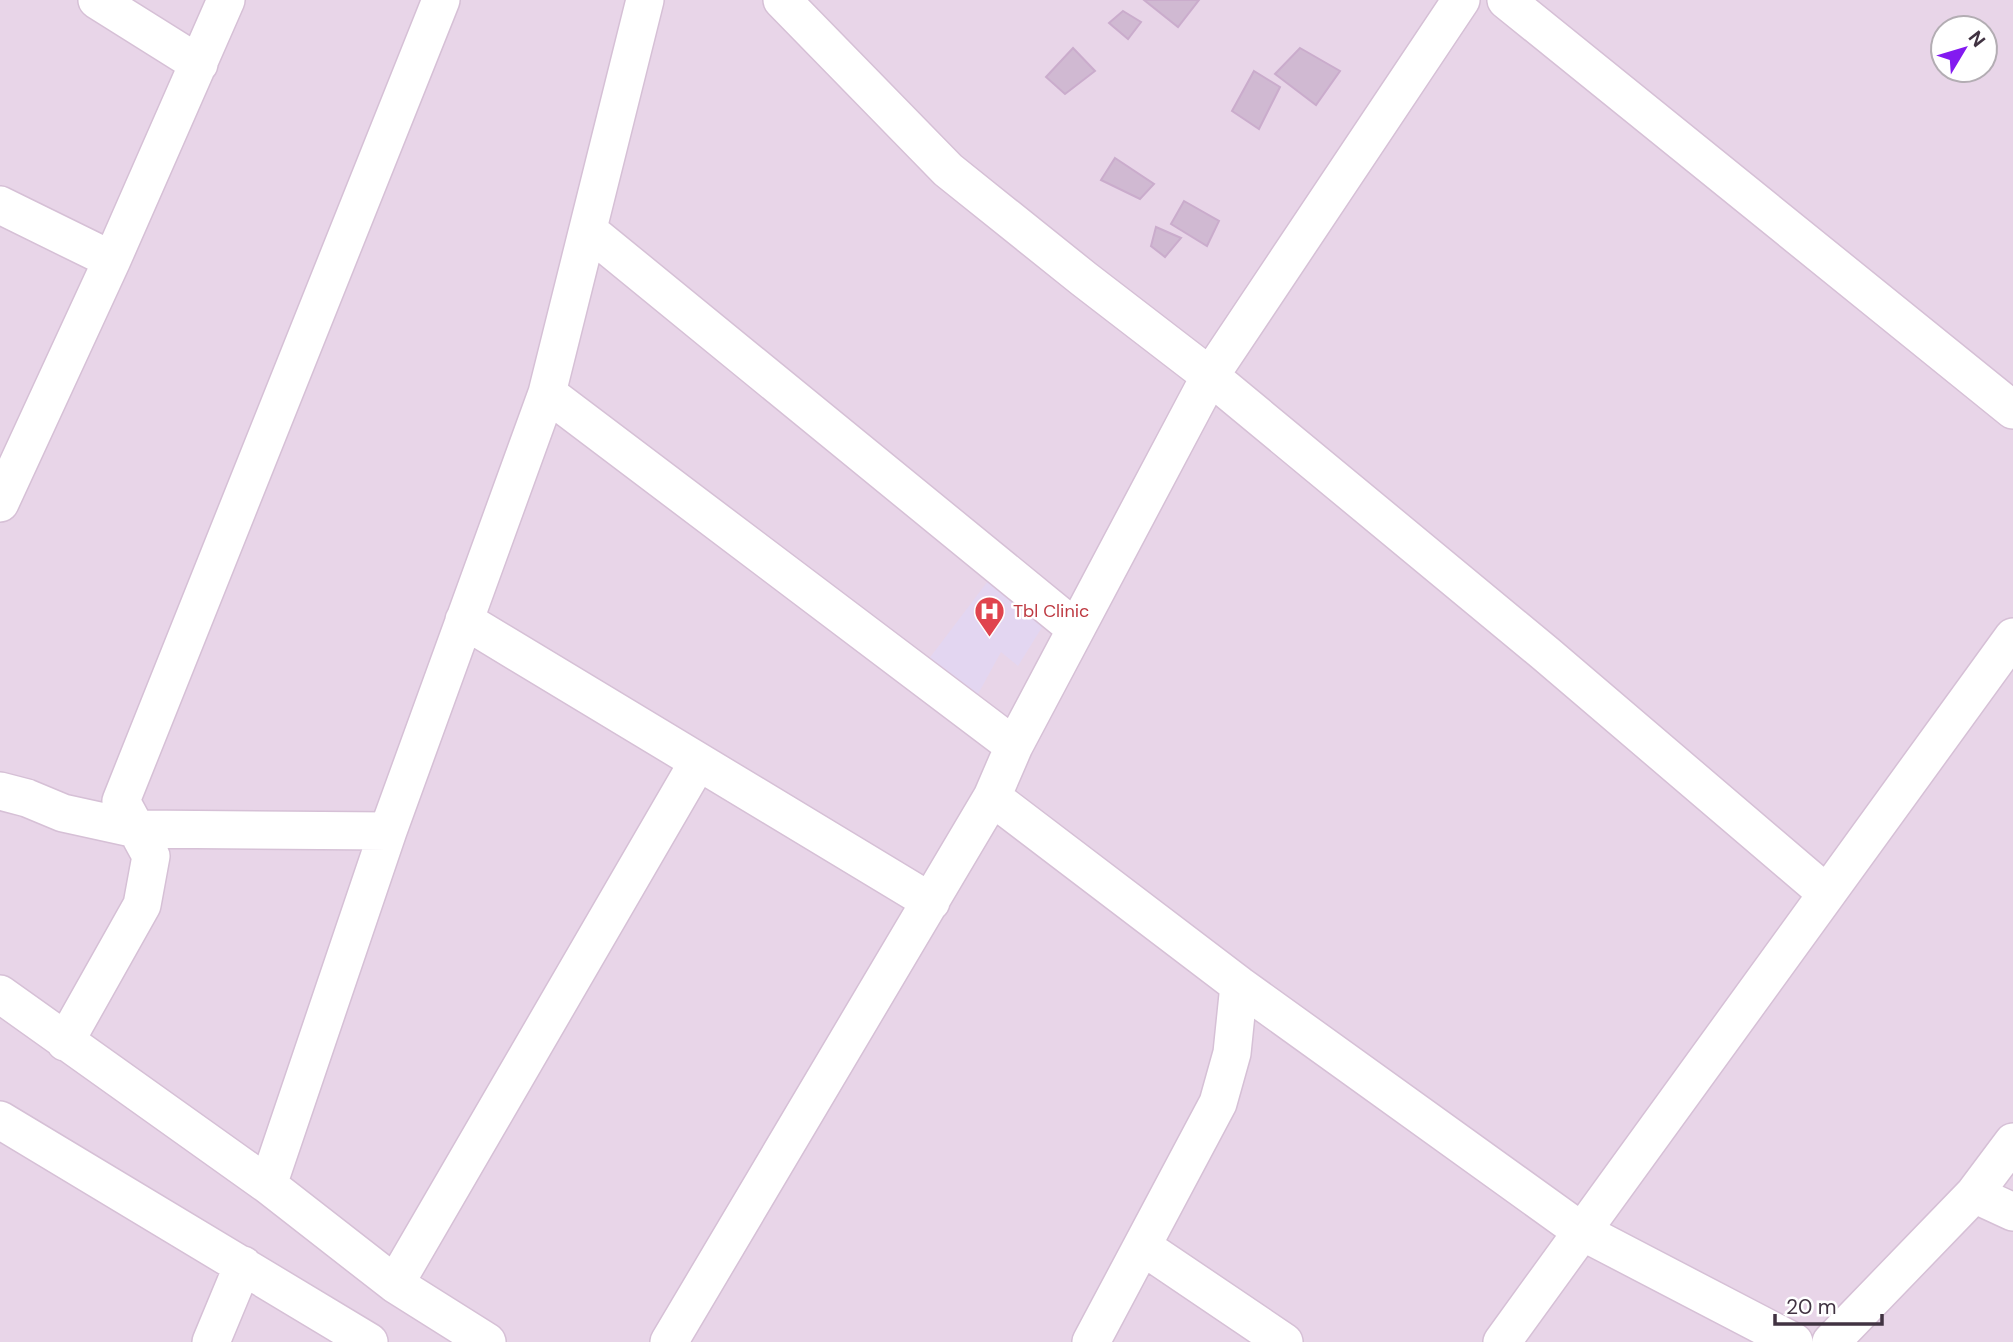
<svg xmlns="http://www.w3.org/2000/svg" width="2013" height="1342" viewBox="0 0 2013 1342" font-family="'DM Sans',sans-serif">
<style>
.residential{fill:#e8d5e8;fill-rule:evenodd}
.medical{fill:#e3d6f1}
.building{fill:#d0b9d2;stroke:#caaccc;stroke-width:2}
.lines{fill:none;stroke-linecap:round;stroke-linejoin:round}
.minor-casing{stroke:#d6c0d6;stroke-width:40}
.minor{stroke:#fff;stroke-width:37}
.labels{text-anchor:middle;stroke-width:5;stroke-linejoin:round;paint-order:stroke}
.health-label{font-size:18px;fill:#be3a42;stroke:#fff;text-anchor:start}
</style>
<rect width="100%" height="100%" fill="#f1e3f0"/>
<!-- residential -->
<path class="residential" d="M0,0h2013v1342h-2013zM1943,28h42v42h-42z"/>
<!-- medical -->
<path class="medical" d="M988,581l56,43 -26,42 -17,-14 -23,42 -53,-30z"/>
<!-- building -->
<path class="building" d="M1144,0h55l-21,27z
M1123,11l18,11 -13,17 -19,-16z
M1073,48l22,23 -30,23 -19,-17z
M1300,48l40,23 -24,34 -41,-31z
M1254,71l26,16 -21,42 -27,-18z
M1115,158l39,26 -14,15 -39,-19z
M1184,201l35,20 -12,25 -36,-22z
M1156,227l25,11 -16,19 -14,-11z"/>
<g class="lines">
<defs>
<path id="minor" d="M97,0l102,64
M782,0l166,170 136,109 126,97 336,278 280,239
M1506,0l507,410
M0,205l112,55
M589,231l487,398
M547,393l467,353
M0,503l112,-243 114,-260
M464,620l467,282
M0,791l27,7 36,15 73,16 252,2
M992,797l247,188 342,246 213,111
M0,994l268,191 127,99 92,58
M65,1042l77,-137 9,-49 -30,-55 320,-801
M0,1120l369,222
M268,1185l120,-354 159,-438 98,-393
M1974,1194l39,18
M1142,1246l142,96
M395,1284l303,-522
M211,1342l32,-77
M669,1342l323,-545 22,-51 196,-370 251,-376
M1091,1342l127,-239 14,-50 7,-68
M1502,1342l511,-705
M1831,1342l143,-148 39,-52"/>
</defs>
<!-- minor casing -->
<use href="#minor" class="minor-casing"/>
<!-- minor -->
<use href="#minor" class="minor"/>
</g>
<!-- icons -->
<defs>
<symbol id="hospital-pin" viewBox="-11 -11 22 30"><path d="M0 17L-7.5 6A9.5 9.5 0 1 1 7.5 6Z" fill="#e0444e" stroke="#fff"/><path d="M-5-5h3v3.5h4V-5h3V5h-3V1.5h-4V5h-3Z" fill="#fff"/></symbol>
</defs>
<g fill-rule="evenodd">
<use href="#hospital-pin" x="972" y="594" width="35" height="47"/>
</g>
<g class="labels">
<!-- health labels -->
<g class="health-label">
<text x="1013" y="617">Tbl Clinic</text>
</g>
</g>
<!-- north arrow -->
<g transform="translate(1964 49) rotate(52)"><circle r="33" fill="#ffffff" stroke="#b3adb3" stroke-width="2"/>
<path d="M0-5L12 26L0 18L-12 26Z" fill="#831af0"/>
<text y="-10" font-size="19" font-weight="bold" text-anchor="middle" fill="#413342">N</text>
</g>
<!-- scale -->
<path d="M1775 1314v10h107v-10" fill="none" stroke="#413342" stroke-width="3.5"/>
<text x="1786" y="1314" font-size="21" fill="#413342" stroke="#ffffff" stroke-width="5" paint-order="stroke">20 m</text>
</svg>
